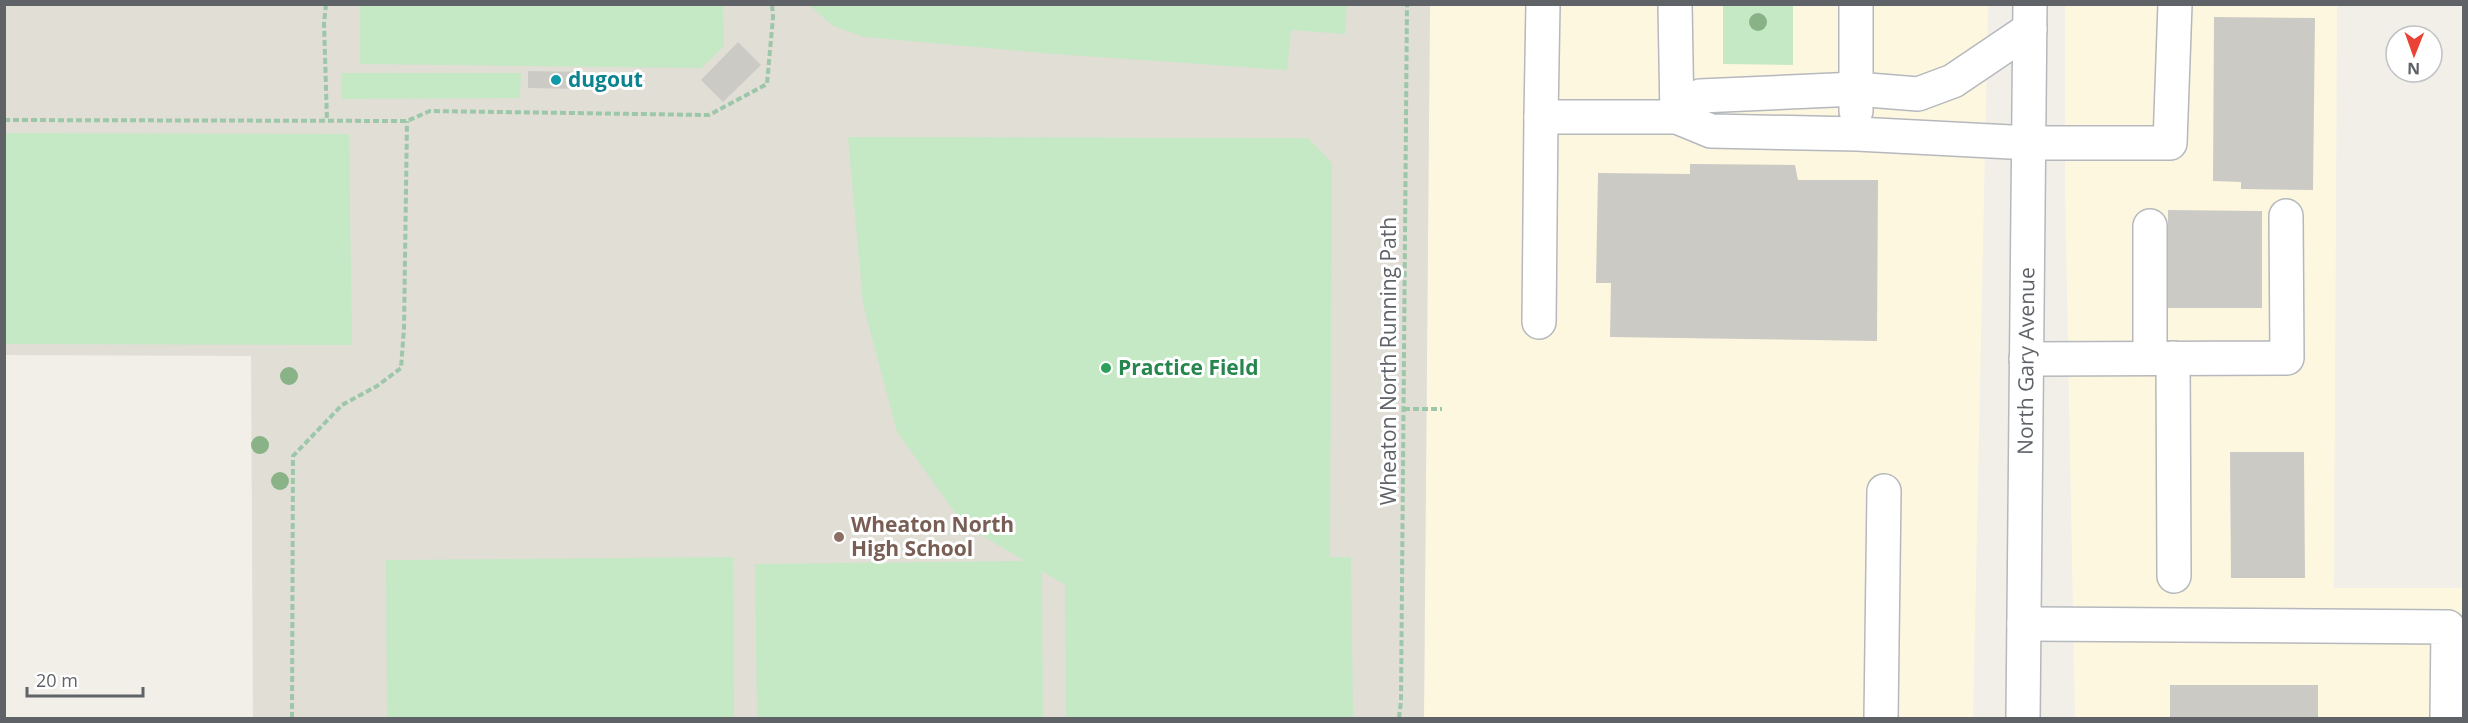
<svg xmlns="http://www.w3.org/2000/svg" width="2468" height="723" viewBox="0 0 2468 723" font-family="'Open Sans',sans-serif">
<style>
.commercial{fill:#fef7e0}
.education{fill:#e1ded6}
.green{fill:#c5e8c5}
.building{fill:#cccac5}
.lines{fill:none;stroke-linecap:round;stroke-linejoin:round}
.minor-casing{stroke:#b5b8bc;stroke-width:36}
.path{stroke:#9cc7a9;stroke-width:4;stroke-dasharray:6 3;stroke-linecap:butt}
.minor{stroke:#fff;stroke-width:33}
.tree{fill:#89b387}
.culture-dot{fill:#0f9aa8;stroke:#fff;stroke-width:2}
.leisure-dot{fill:#2e9e5b;stroke:#fff;stroke-width:2}
.education-dot{fill:#8d6e63;stroke:#fff;stroke-width:2}
.labels{text-anchor:middle;stroke-width:6;stroke-linejoin:round;paint-order:stroke}
.culture-label{font-size:21px;font-weight:bold;fill:#0d838f;stroke:#fff;text-anchor:start}
.street-label{font-size:21px;fill:#5f6368;stroke:#fff}
.leisure-label{font-size:21px;font-weight:bold;fill:#27864d;stroke:#fff;text-anchor:start}
.education-label{font-size:21px;font-weight:bold;fill:#785e54;stroke:#fff;text-anchor:start}
</style>
<rect width="100%" height="100%" fill="#f1efe8"/>
<!-- commercial -->
<path class="commercial" d="M1430,5h558l-15,713h-549z
M2065,5h272l-3,583h129v130h-388l-10,-531z"/>
<!-- education -->
<path class="education" d="M4,5h1426l-6,713h-1171l-2,-362 -246,-1z"/>
<!-- green -->
<path class="green" d="M360,5h363l1,41 -23,22 -341,-4z
M809,5h538l-2,29 -54,-4 -4,40 -233,-16 -190,-17 -31,-11z
M1723,5h70v60l-70,-1z
M341,73h180l-1,25 -179,1z
M5,133l344,1 3,211 -347,-1z
M848,137l460,1 24,25 -2,394h21l2,161h-287l-1,-133 -23,-14 1,147h-286l-2,-154 270,-3 -61,-36 -67,-93 -34,-128z
M733,557l1,161h-347l-1,-158z"/>
<!-- building -->
<path class="building" d="M2214,17l101,1 -2,172 -72,-1v-7l-28,-1z
M738,42l23,23 -38,37 -22,-22z
M528,71l57,1v17l-57,-1z
M1690,164l105,1 3,15h80l-1,161 -267,-4 1,-54h-15l2,-110 92,1z
M2168,210l94,1v97h-95z
M2230,452h74l1,126h-74z
M2170,685h148v33h-148z"/>
<g class="lines">
<defs>
<g id="minor">
<path d="M1856,4v107"/>
<path d="M2030,29l-77,52 -35,13 -62,-5 -156,7 -23,21 34,14 146,3 173,9h140l5,-139"/>
<path d="M1541,117l2,-113"/>
<path d="M2150,226v132"/>
<path d="M1539,322l2,-205h136l-2,-113"/>
<path d="M2173,358l1,218"/>
<path d="M2026,359l261,-1 -1,-142"/>
<path d="M2024,624l424,3 -1,90"/>
<path d="M1881,718l3,-227"/>
<path id="s1" d="M2023,718l7,-714"/>
</g>
</defs>
<!-- minor casing -->
<use href="#minor" class="minor-casing"/>
<!-- path -->
<path class="path" d="M326,4l-2,19 3,98
M4,120l403,1 23,-10 279,4 58,-31 6,-67 -1,-13
M1404,409h38
M292,718l1,-262 49,-51 35,-19 24,-18 3,-40 3,-207
M1399,718l2,-17 6,-697"/>
<!-- minor -->
<use href="#minor" class="minor"/>
</g>
<!-- trees -->
<g class="tree">
<circle cx="1758" cy="22" r="9"/>
<circle cx="289" cy="376" r="9"/>
<circle cx="260" cy="445" r="9"/>
<circle cx="280" cy="481" r="9"/>
</g>
<!-- markers -->
<circle class="culture-dot" cx="556" cy="80" r="6"/>
<circle class="leisure-dot" cx="1106" cy="368" r="6"/>
<circle class="education-dot" cx="839" cy="537" r="6"/>
<g class="labels">
<!-- culture labels -->
<g class="culture-label">
<text x="568" y="87">dugout</text>
</g>
<!-- street labels -->
<g class="street-label">
<text transform="translate(1389 361) rotate(-90)" y="7">Wheaton North Running Path</text>
<text dy="7" stroke="none"><textPath href="#s1" startOffset="357">North Gary Avenue</textPath></text>
</g>
<!-- leisure labels -->
<g class="leisure-label">
<text x="1118" y="375">Practice Field</text>
</g>
<!-- education labels -->
<g class="education-label">
<text x="851" y="532">Wheaton North<tspan x="851" dy="24">High School</tspan></text>
</g>
</g>
<!-- border -->
<rect width="2468" height="723" fill="none" stroke="#5f6368" stroke-width="12"/>
<!-- north arrow -->
<g transform="translate(2414 54) rotate(181)"><circle r="28" fill="#ffffff" stroke="#bfc1c3" stroke-width="1.5"/>
<path d="M0-4.5L10 22L0 15L-10 22Z" fill="#ea4335"/>
<text y="-9" font-size="16" font-weight="bold" text-anchor="middle" fill="#5f6368">N</text>
</g>
<!-- scale -->
<path d="M27 687v9h116v-9" fill="none" stroke="#5f6368" stroke-width="3"/>
<text x="36" y="687" font-size="18" fill="#5f6368" stroke="#ffffff" stroke-width="4.5" paint-order="stroke">20 m</text>
</svg>
